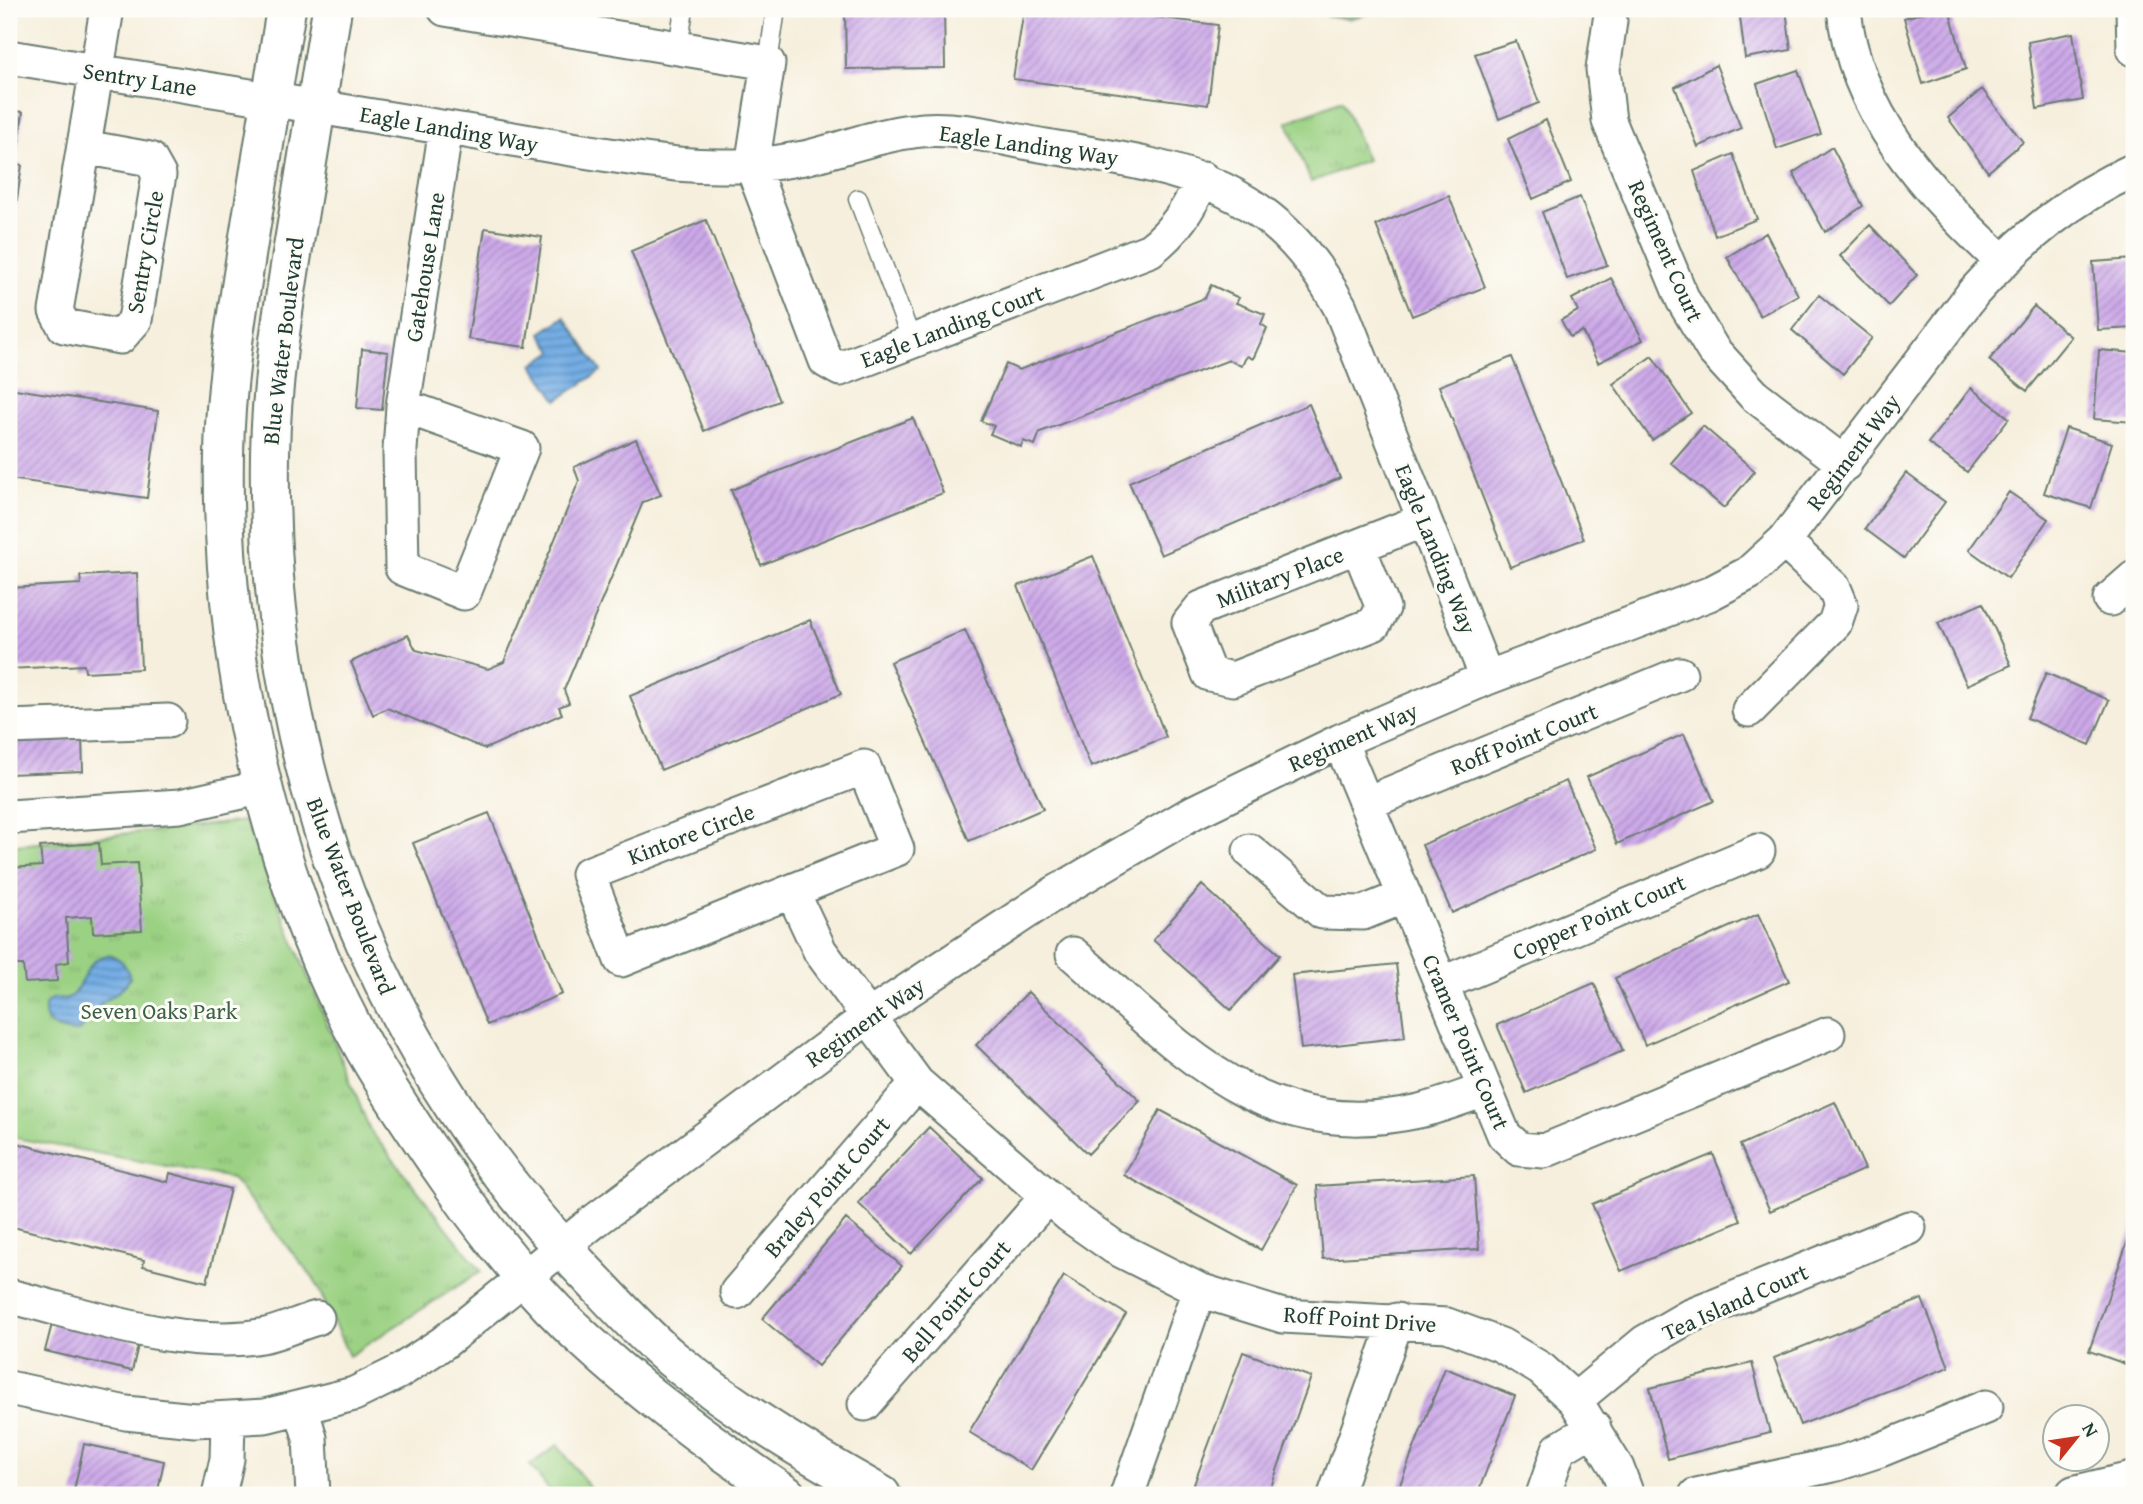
<svg xmlns="http://www.w3.org/2000/svg" width="2143" height="1504" viewBox="0 0 2143 1504" font-family="'Gentium Book Plus',serif">
<style>
.forest{fill:url(#forest-firs);stroke:#4e7852;stroke-width:2}
.park{fill:url(#park-tufts);stroke:#5d875c;stroke-width:2}
.garden{fill:#9bd183;stroke:#5d875c;stroke-width:2}
.water{fill:url(#water-rules);stroke:#4a758c;stroke-width:2}
.building{fill:url(#building-hatch)}
.lines{fill:none;stroke-linecap:round;stroke-linejoin:round}
.service-casing{stroke:#6a7b6f;stroke-width:21}
.minor-casing{stroke:#6a7b6f;stroke-width:37}
.tertiary-casing{stroke:#6a7b6f;stroke-width:42}
.service{stroke:#fff;stroke-width:18}
.minor{stroke:#fff;stroke-width:33}
.tertiary{stroke:#fff;stroke-width:38}
.labels{text-anchor:middle;stroke-width:6;stroke-linejoin:round;paint-order:stroke}
.street-label{font-size:23px;fill:#1f3d34;stroke:#fdfcf7}
.park-label{font-size:23px;fill:#3e6248;stroke:#fdfcf7}
</style>
<defs>
<pattern id="forest-firs" width="22" height="20" patternUnits="userSpaceOnUse" patternTransform="scale(1.75)"><rect width="22" height="20" fill="#7cb371"/><path d="M5 1l3.5 6h-7zM16 11l3.5 6h-7z" fill="#65935e"/></pattern>
<pattern id="park-tufts" width="24" height="20" patternUnits="userSpaceOnUse" patternTransform="scale(1.75)"><rect width="24" height="20" fill="#9bd183"/><path d="M3 7l-1-3M5 7V3M7 7l1-3M15 17l-1-3M17 17v-4M19 17l1-3" fill="none" stroke="#85b472"/></pattern>
<pattern id="water-rules" width="6" height="5" patternUnits="userSpaceOnUse" patternTransform="scale(1.75)"><rect width="6" height="5" fill="#74ade4"/><path d="M0 2.5h6" fill="none" stroke="#5f8eba"/></pattern>
<pattern id="building-hatch" width="6" height="6" patternUnits="userSpaceOnUse" patternTransform="scale(1.75)"><rect width="6" height="6" fill="#cda9e9"/><path d="M-1 1l2-2M0 6l6-6M5 7l2-2" fill="none" stroke="#a68bbe"/></pattern>
</defs>
<rect width="100%" height="100%" fill="#fdfcf7"/>
<filter id="ink" filterUnits="userSpaceOnUse"><feTurbulence type="fractalNoise" baseFrequency=".0143" numOctaves="2"/><feDisplacementMap in="SourceGraphic" scale="14" xChannelSelector="R" yChannelSelector="G"/><feConvolveMatrix kernelMatrix="1 2 1 2 8 2 1 2 1" color-interpolation-filters="sRGB"/></filter>
<filter id="wash" filterUnits="userSpaceOnUse"><feTurbulence type="fractalNoise" baseFrequency=".00686" numOctaves="4" result="noise"/><feDisplacementMap in="SourceGraphic" scale="28" xChannelSelector="R" yChannelSelector="G"/><feGaussianBlur stdDeviation="1.57" result="paint"/><feColorMatrix in="noise" values="0 0 0 0 0 0 0 0 0 0 0 0 0 0 0 0 0 1.4 0 .05"/><feComposite in="paint" operator="in"/></filter>
<g filter="url(#wash)">
<rect width="100%" height="100%" fill="#f6efdd"/>
<!-- forest -->
<path class="forest" d="M1292,9h94l-38,10z"/>
<!-- park -->
<path class="park" d="M1342,100l25,60 -56,22 -24,-60z
M245,821l125,309 111,141 -132,85 -35,-77 -82,-101 -223,-41v-291z"/>
<!-- garden -->
<path class="garden" d="M558,1445l37,50h-42l-23,-30z"/>
<!-- water -->
<path class="water" d="M565,317l36,54 -44,29 -24,-35 20,-14 -12,-18z
M108,955c14,3 18,10 22,23 -8,14 -18,17 -30,27 -8,8 -10,17 -22,27 -19,0 -38,-7 -32,-29l8,-5 14,1c18,-14 16,-41 40,-44z"/>
<g id="blocks">
<!-- building -->
<path class="building" d="M845,9h99l1,59 -99,1z
M1024,9h66l128,16 -10,80 -195,-26z
M1739,9h47l5,41 -46,8z
M1935,9h14l17,60 -43,15 -19,-66z
M2073,33l10,67 -46,9 -9,-67z
M1516,41l23,62 -40,16 -24,-65z
M1716,65l25,63 -43,19 -23,-60z
M1798,70l23,64 -44,15 -20,-65z
M1982,89l41,53 -35,30 -40,-54z
M9,110l14,2 -7,52 6,1 -12,82z
M1546,120l25,62 -38,17 -25,-60z
M1832,147l31,59 -38,26 -32,-59z
M1733,154l24,65 -42,17 -21,-65z
M1449,196l36,91 -73,29 -36,-91z
M1580,197l27,68 -40,14 -25,-67z
M706,220l73,181 -75,30 -73,-180z
M1870,225l47,50 -28,31 -49,-50z
M485,228l57,9 -16,110 -58,-8z
M1766,233l32,62 -38,21 -33,-59z
M2134,259v69l-36,2 -5,-68z
M1611,278l32,62 -45,23 -16,-32 -12,6 -9,-17 17,-9 -6,-12z
M1211,285l28,13 -3,5 29,11 -4,10 6,4 -14,31 -6,-3 -6,10 -12,-6 -189,72 -5,13 -12,-4 -2,6 -31,-13 4,-8 -13,-5 25,-57 13,6 186,-72z
M1819,295l53,43 -29,36 -51,-44z
M2034,306l37,31 -44,54 -38,-31z
M362,349l26,3 -6,58 -25,-2z
M2099,350l35,3v69l-40,-3z
M1652,356l39,57 -39,27 -39,-56z
M1512,357l72,182 -74,28 -71,-181z
M9,388l149,23 -11,87 -138,-19z
M1971,388l38,30 -42,54 -39,-29z
M1309,404l31,74 -179,77 -32,-73z
M913,418l30,75 -182,72 -30,-75z
M1703,426l52,45 -31,37 -53,-45z
M2066,428l46,15 -21,65 -47,-15z
M636,439l25,56 -18,7 -79,188 5,13 -10,4 3,7 -77,35 -98,-41 -14,7 -22,-53 57,-27 8,15 72,19 16,-7 75,-181 -5,-14z
M1906,473l39,29 -41,56 -39,-29z
M2009,492l39,27 -40,59 -39,-28z
M1093,556l73,181 -75,30 -73,-181z
M137,573l4,96 -56,3 -1,-7 -75,4v-81l72,-4 -1,-8z
M1983,603l28,62 -44,20 -29,-62z
M810,620l31,74 -180,76 -31,-74z
M965,630l78,179 -74,32 -79,-179z
M2046,673l63,27 -19,45 -63,-27z
M1684,734l30,67 -97,43 -30,-67z
M82,738l1,33 -74,3v-34z
M1566,781l30,68 -144,64 -30,-68z
M489,813l73,181 -75,31 -74,-182z
M99,843l2,22 36,-2 5,67 -49,3 -1,-17 -26,2 3,44 -13,2 1,17 -32,2 -2,-18h-7l-7,-97 33,-2 -2,-19z
M1202,885l78,70 -49,55 -78,-70z
M1758,914l31,67 -144,64 -30,-67z
M1396,964l9,73 -104,12 -9,-74z
M1594,983l29,68 -97,42 -29,-68z
M1028,992l112,109 -52,53 -112,-109z
M1835,1102l30,67 -95,42 -30,-66z
M1160,1110l137,75 -36,65 -137,-75z
M929,1127l54,51 -72,76 -53,-51z
M9,1141l159,41 2,-9 60,16 -23,93 -64,-16 1,-6 -135,-34z
M1713,1154l28,67 -120,50 -29,-67z
M1474,1176l5,73 -156,10 -6,-73z
M846,1219l56,47 -84,100 -56,-47z
M2134,1223v144l-45,-16z
M1064,1276l62,38 -95,156 -62,-38z
M1922,1299l27,68 -149,58 -26,-67z
M53,1320l86,21 -7,30 -87,-20z
M1243,1352l68,25 -43,118h-78z
M1752,1363l18,70 -102,26 -18,-71z
M1445,1368l70,28 -38,99h-81z
M84,1444l80,17 -7,34h-84z"/>
</g>
</g>
<g filter="url(#ink)">
<use href="#blocks" fill-opacity="0" stroke="#6a7b6f" stroke-width="2"/>
<g class="lines">
<defs>
<path id="service" d="M678,48l6,-39
M768,63l8,-54
M858,199l54,142"/>
<path id="minor" d="M445,9l323,54 -16,103 74,195 14,8 310,-119c25,-19 40,-43 53,-71
M1844,9c10,104 85,185 158,252
M2133,9l1,40
M1610,21l-7,48 6,52 74,179 30,50 41,45 91,69
M9,57c144,23 288,46 432,70 78,12 157,29 236,37 42,4 85,2 127,-6 36,-8 72,-23 109,-27 43,-6 91,8 133,15 132,22 224,32 294,161l147,371
M84,147l66,12 9,16 -24,145 -15,17 -56,-11 -8,-15 51,-302
M403,406l119,42 -58,145 -62,-25 -2,-118 3,-44 43,-278
M1358,546l25,62 -9,16 -141,55 -24,-5 -20,-51 12,-15 223,-88
M2110,599l24,-21
M1749,710l86,-87 6,-18 -7,-17 -50,-47
M9,727l159,-6
M1340,741l164,394 15,14 25,2 284,-117
M1367,803l313,-129
M9,817l171,-11 83,-19
M1250,851l72,61 41,1 42,-17
M792,891l-171,69 -33,-86 276,-107 33,82 -105,42 28,60 97,132 153,133 44,31 85,43 84,26 164,9 54,20 40,24 34,31 42,68 10,27
M1073,954c107,93 188,192 346,157 22,-5 44,-14 66,-21
M1441,984l317,-133
M737,1292l180,-209
M9,1296c78,19 177,55 257,39 17,-4 34,-12 51,-17
M9,1388l117,25 69,7 70,-4 89,-22 43,-21 46,-30 149,-120 276,-206 187,-124 139,-81 146,-71 147,-63 222,-84 40,-21 35,-32 190,-249c46,-51 96,-94 160,-122
M1575,1400l70,-58 43,-25 221,-89
M865,1404l182,-207
M301,1407l9,31 3,57
M219,1495l8,-36 1,-39
M1127,1495l72,-205
M1335,1495l62,-175
M1543,1495l16,-46 35,-21
M1696,1495l141,-31 43,-14 106,-43"/>
<path id="tertiary" d="M286,9c-13,78 -26,156 -38,234 -11,70 -23,140 -24,211 -4,198 44,423 141,596 27,47 57,91 88,135 39,55 82,110 132,155 62,58 131,108 201,155
M332,9c-13,80 -26,159 -39,239 -11,68 -22,137 -23,206 -5,309 102,594 315,818 28,29 55,60 86,86 65,53 137,96 210,137
M2075,1495l59,-14"/>
</defs>
<!-- service casing -->
<use href="#service" class="service-casing"/>
<!-- minor casing -->
<use href="#minor" class="minor-casing"/>
<!-- tertiary casing -->
<use href="#tertiary" class="tertiary-casing"/>
<!-- service -->
<use href="#service" class="service"/>
<!-- minor -->
<use href="#minor" class="minor"/>
<!-- tertiary -->
<use href="#tertiary" class="tertiary"/>
</g>
</g>
<g class="labels">
<!-- street labels -->
<g class="street-label">
<text transform="translate(140 79) rotate(9)" y="8">Sentry Lane</text>
<text transform="translate(449 129) rotate(10)" y="8">Eagle Landing Way</text>
<text transform="translate(1029 145) rotate(8)" y="8">Eagle Landing Way</text>
<text transform="translate(1666 251) rotate(66)" y="8">Regiment Court</text>
<text transform="translate(145 252) rotate(-80)" y="8">Sentry Circle</text>
<text transform="translate(425 267) rotate(-81)" y="8">Gatehouse Lane</text>
<text transform="translate(952 326) rotate(-21)" y="8">Eagle Landing Court</text>
<text transform="translate(283 341) rotate(-83)" y="8">Blue Water Boulevard</text>
<text transform="translate(1853 452) rotate(-53)" y="8">Regiment Way</text>
<text transform="translate(1436 549) rotate(68)" y="8">Eagle Landing Way</text>
<text transform="translate(1280 577) rotate(-21)" y="8">Military Place</text>
<text transform="translate(1353 737) rotate(-24)" y="8">Regiment Way</text>
<text transform="translate(1524 739) rotate(-22)" y="8">Roff Point Court</text>
<text transform="translate(691 834) rotate(-21)" y="8">Kintore Circle</text>
<text transform="translate(351 896) rotate(69)" y="8">Blue Water Boulevard</text>
<text transform="translate(1599 917) rotate(-23)" y="8">Copper Point Court</text>
<text transform="translate(865 1022) rotate(-35)" y="8">Regiment Way</text>
<text transform="translate(1466 1042) rotate(67)" y="8">Cramer Point Court</text>
<text transform="translate(827 1187) rotate(-49)" y="8">Braley Point Court</text>
<text transform="translate(956 1301) rotate(-49)" y="8">Bell Point Court</text>
<text transform="translate(1735 1302) rotate(-24)" y="8">Tea Island Court</text>
<text transform="translate(1360 1319) rotate(4)" y="8">Roff Point Drive</text>
</g>
<!-- park labels -->
<g class="park-label">
<text x="159" y="1019">Seven Oaks Park</text>
</g>
</g>
<!-- margin -->
<rect width="2143" height="1504" fill="none" stroke="#fdfcf7" stroke-width="35"/>
<!-- north arrow -->
<g transform="translate(2076 1438) rotate(60)"><circle r="33" fill="#fdfcf7" stroke="#a4b0a9" stroke-width="2"/>
<path d="M0-5L12 26L0 18L-12 26Z" fill="#c8321e"/>
<text y="-10" font-size="19" font-weight="bold" text-anchor="middle" fill="#1f3d34">N</text>
</g>
</svg>
